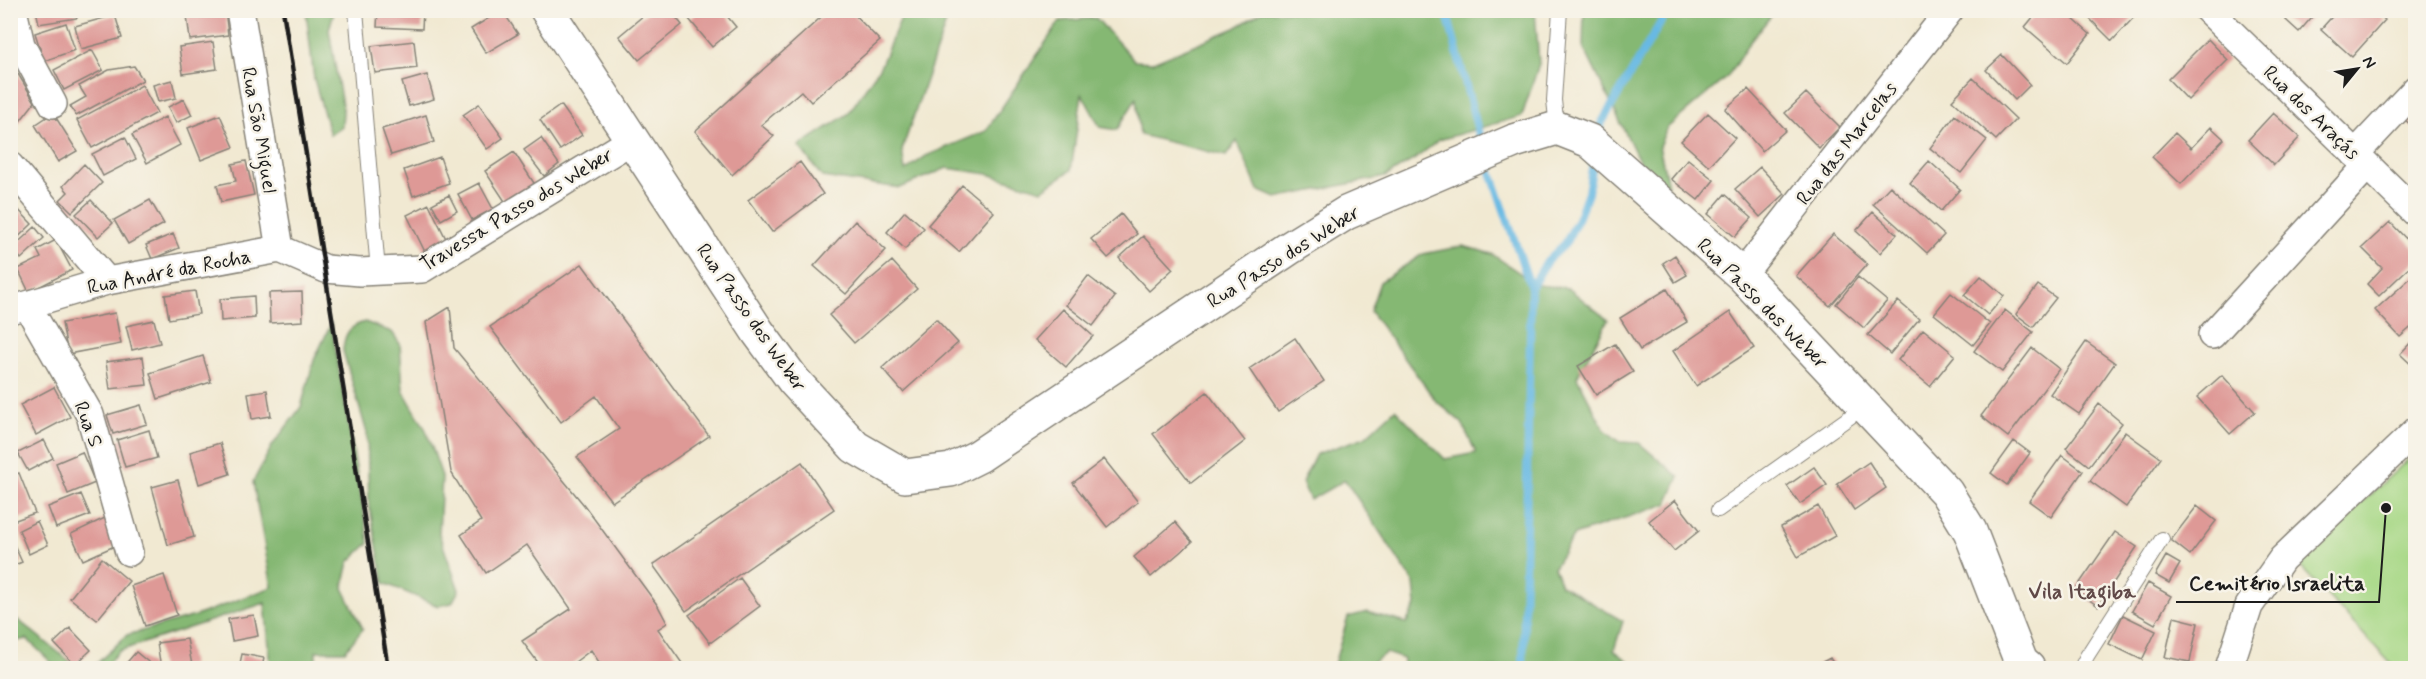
<svg xmlns="http://www.w3.org/2000/svg" width="2426" height="679" viewBox="0 0 2426 679" font-family="Mynerve,sans-serif">
<style>
.green{fill:#a7d886;stroke:#627a51;stroke-width:1.5}
.forest{fill:#85b873;stroke:#506a48;stroke-width:1.5}
.lines{fill:none;stroke-linecap:round;stroke-linejoin:round}
.stream{stroke:#67b9e3;stroke-width:8}
.building{fill:#de9996}
.service-casing{stroke:#868277;stroke-width:16}
.minor-casing{stroke:#868277;stroke-width:30}
.tertiary-casing{stroke:#868277;stroke-width:36}
.service{stroke:#fff;stroke-width:14}
.minor{stroke:#fff;stroke-width:27}
.tertiary{stroke:#fff;stroke-width:33}
.rail{stroke:#1c1c1c;stroke-width:4.5}
.labels{text-anchor:middle;stroke-width:5;stroke-linejoin:round;paint-order:stroke}
.street-label{font-size:20px;fill:#1c1c1c;stroke:#f7f3e8}
.neighbourhood-label{font-size:21px;font-weight:bold;fill:#604847;stroke:#f7f3e8}
.leader{fill:none;stroke:#1c1c1c;stroke-width:2}
.callout-dot{fill:#1c1c1c;stroke:#f7f3e8;stroke-width:2}
.callout-label{font-size:21px;text-anchor:middle;font-weight:bold;fill:#1c1c1c;stroke:#f7f3e8;stroke-width:5;stroke-linejoin:round;paint-order:stroke}
</style>
<rect width="100%" height="100%" fill="#f7f3e8"/>
<filter id="ink" filterUnits="userSpaceOnUse"><feTurbulence type="fractalNoise" baseFrequency=".0167" numOctaves="2"/><feDisplacementMap in="SourceGraphic" scale="12" xChannelSelector="R" yChannelSelector="G"/><feConvolveMatrix kernelMatrix="1 2 1 2 8 2 1 2 1" color-interpolation-filters="sRGB"/></filter>
<filter id="wash" filterUnits="userSpaceOnUse"><feTurbulence type="fractalNoise" baseFrequency=".008" numOctaves="4" result="noise"/><feDisplacementMap in="SourceGraphic" scale="24" xChannelSelector="R" yChannelSelector="G"/><feGaussianBlur stdDeviation="1.35" result="paint"/><feColorMatrix in="noise" values="0 0 0 0 0 0 0 0 0 0 0 0 0 0 0 0 0 1.4 0 .05"/><feComposite in="paint" operator="in"/></filter>
<g filter="url(#wash)">
<rect width="100%" height="100%" fill="#f1e9d2"/>
<!-- green -->
<path class="green" d="M2415,453v215h-20l-98,-105z"/>
<!-- forest -->
<path class="forest" d="M306,11h28l-5,19 14,81 -1,15 -12,9 -16,-56z
M904,11h46l-48,139 3,21 21,-15 60,-25 74,-110 36,-3 39,43 18,1 82,-34 28,-17h272l4,53 -17,52 -83,24 -24,19 -30,18 -109,21 -18,-8 -21,-49 -11,15 -86,-21 -4,-36 -19,31 -17,-3 -18,-33 -11,76 -29,20 -54,-16 -41,-6 -47,20 -78,-11 -23,-31 49,-32 32,-47z
M1584,11h191l-26,32 -21,33 -61,52 -8,18 9,39 -18,-2 -67,-137z
M1463,246l29,8 45,31 31,3 40,32 -31,57 27,52 16,13 19,1 40,34 -12,27 -93,31 -20,32 7,18 62,36 -9,29 23,18h-234l1,-9 -18,-6 -22,15h-31l15,-51 19,-5 39,11 10,-18 -2,-22 -69,-103 -35,20 -8,-18 14,-28 49,-17 30,-28 50,50 31,-6 -14,-30 -26,-22 -66,-90 10,-29 43,-28z
M365,322l27,10 8,12 3,46 23,40 16,46 -3,58 20,56 -7,13 -14,3 -54,-23 -15,-79 -2,-71 -24,-82c1,-17 6,-25 22,-29z
M331,324l38,219 -20,19 -6,26 20,41 -18,22h-29v14l2,3h-47l-6,-65 -146,48 -15,17h-12l35,-33 68,-19 77,-29 -19,-105 19,-36 29,-39 13,-47z
M11,617l7,3 60,48h-21l-30,-29 -16,3z"/>
<g class="lines">
<!-- stream -->
<path class="stream" d="M1446,10l36,136
M1598,138l3,-14 67,-114
M1486,158l45,130 -8,380
M1531,288l16,-27 18,-17 13,-25 10,-27 6,-35"/>
</g>
<g id="blocks">
<!-- building -->
<path class="building" d="M36,10h39l2,8 -38,6z
M216,10h9l3,25 -38,5 -3,-25z
M378,10h45l-1,19 -45,-2z
M502,10l16,24 -32,19 -15,-24z
M650,10h20l12,15 -43,35 -20,-24z
M700,10h22l14,17 -24,20 -23,-28z
M829,10h21l30,31 -69,61 -10,-11 -40,34 13,11 -42,39 -37,-44z
M2039,10h24l27,24 -23,29 -42,-36z
M2081,10h53l3,4 -25,27z
M2275,10h43l-19,22z
M2338,10h36l11,10 -33,37 -31,-28z
M115,15l7,23 -41,11 -6,-23z
M66,23l9,27 -31,11 -9,-28z
M2208,39l20,21 -40,40 -20,-21z
M414,41l3,27 -42,5 -4,-27z
M213,42l4,27 -34,5 -4,-27z
M92,50l11,20 -39,20 -10,-20z
M2002,55l28,30 -15,15 -29,-30z
M134,66l9,14 -67,36 -6,-10 16,-9 -7,-11 30,-16z
M15,69l20,33 -25,32v-60z
M427,75l7,24 -25,7 -7,-24z
M1973,78l43,41 -20,21 -44,-40z
M172,80l4,18 -18,4 -5,-17z
M142,85l15,28 -65,35 -15,-28z
M1748,89l38,41 -24,21 -37,-42z
M1806,93l34,34 -21,21 -34,-35z
M184,99l8,16 -16,8 -8,-16z
M2416,102v28l-14,-13z
M479,104l24,34 -16,11 -24,-34z
M561,105l21,30 -22,15 -20,-30z
M53,113l24,38 -19,11 -23,-37z
M1708,113l27,25 -26,28 -28,-25z
M2273,113l27,24 -26,28 -26,-25z
M220,115l14,32 -33,13 -13,-32z
M426,115l8,27 -43,13 -9,-26z
M1955,115l32,25 -26,33 -31,-25z
M165,117l15,28 -33,18 -15,-28z
M2211,127l13,12 -43,45 -29,-27 23,-24 16,15z
M125,137l11,22 -33,17 -11,-22z
M541,138l18,26 -15,12 -20,-26z
M514,152l27,42 -29,18 -27,-41z
M440,157l9,26 -36,13 -9,-26z
M1688,159l26,21 -16,20 -27,-21z
M246,161l8,34 -33,7 -4,-17 19,-4 -4,-17z
M1929,161l31,28 -19,22 -31,-28z
M800,162l23,32 -51,38 -24,-32z
M84,164l18,19 -30,29 -12,-12 8,-8 -5,-6z
M1760,167l25,27 -25,23 -25,-28z
M479,183l14,26 -21,11 -14,-26z
M962,185l32,27 -35,40 -31,-27z
M1890,186l54,49 -17,18 -54,-49z
M1725,194l27,24 -17,19 -27,-23z
M449,195l8,16 -16,9 -9,-16z
M91,200l22,23 -15,14 -22,-23z
M150,200l14,24 -36,20 -14,-24z
M12,203l20,21 -22,21v-41z
M429,204l21,43 -22,11 -21,-43z
M905,211l19,17 -19,21 -18,-17z
M1873,212l24,22 -17,19 -24,-22z
M1121,214l16,20 -29,24 -17,-19z
M855,221l31,29 -40,44 -32,-28z
M2390,222l26,27v12l-37,35 -12,-12 15,-16 -20,-20z
M35,227l9,11 -23,21 -9,-11z
M173,234l6,14 -27,11 -6,-14z
M1833,234l34,30 -37,42 -34,-30z
M1143,236l30,33 -24,22 -30,-33z
M56,240l16,30 -43,22 -11,-23 23,-11 -4,-8z
M1675,255l12,20 -12,7 -12,-19z
M892,261l25,28 -63,54 -25,-28z
M582,264l127,172 -97,66 -35,-45 42,-28 -23,-33 -35,26 -71,-95z
M2416,273v50l-16,14 -25,-27z
M1088,276l27,21 -22,29 -27,-21z
M1981,276l23,20 -16,19 -24,-20z
M1858,277l29,24 -23,27 -28,-24z
M2038,285l18,13 -23,29 -17,-13z
M1667,289l20,33 -47,28 -20,-32z
M195,291l4,23 -30,5 -4,-24z
M302,292l1,29 -33,2 -1,-30z
M1951,293l39,31 -17,21 -39,-31z
M254,296l1,22 -34,3 -1,-22z
M1898,301l21,18 -29,35 -22,-19z
M450,307l4,41 130,157 74,101 9,17 -9,6 26,37 -3,2h-85l5,-3 -10,-15 -24,18h-25l-20,-27 49,-32 -44,-64 -41,28 -25,-38 20,-14 -30,-49 -25,-150z
M1063,309l30,27 -27,31 -31,-27z
M2005,310l28,22 -31,40 -28,-21z
M1730,312l24,36 -58,38 -23,-35z
M115,313l6,31 -53,10 -6,-31z
M936,319l22,24 -55,49 -21,-24z
M154,320l6,23 -28,7 -6,-24z
M1923,329l32,26 -25,31 -32,-26z
M2416,337v32l-16,-15z
M1295,338l29,43 -46,31 -29,-43z
M2086,342l29,21 -36,51 -29,-20z
M1615,344l18,28 -37,23 -18,-29z
M2032,348l27,21 -51,68 -27,-21z
M203,356l8,26 -53,17 -8,-26z
M143,357l4,28 -37,4 -4,-27z
M2222,375l33,37 -25,22 -33,-37z
M54,387l16,30 -34,18 -16,-30z
M267,390l4,26 -19,3 -4,-26z
M1207,392l38,49 -54,42 -38,-49z
M2099,404l23,19 -33,43 -23,-18z
M141,405l6,19 -34,10 -6,-19z
M149,430l8,28 -32,9 -8,-27z
M2125,432l36,26 -35,49 -36,-26z
M44,440l9,18 -25,13 -10,-18z
M2014,441l16,12 -23,32 -16,-12z
M220,443l10,31 -31,10 -9,-32z
M82,452l13,31 -27,11 -12,-31z
M2062,455l21,16 -32,46 -22,-16z
M1104,459l34,43 -31,25 -34,-44z
M802,462l32,47 -148,102 -33,-46z
M1869,462l17,26 -32,22 -17,-26z
M1814,467l13,18 -27,19 -13,-18z
M19,473l16,40 -22,8 -3,-6v-39z
M178,480l16,57 -26,8 -16,-58z
M81,494l9,21 -34,13 -8,-21z
M1675,500l24,31 -25,20 -25,-30z
M1818,506l17,30 -37,21 -17,-30z
M2197,506l19,15 -26,34 -19,-15z
M107,517l12,27 -36,16 -12,-26z
M37,521l11,24 -19,9 -10,-24z
M1175,522l17,20 -41,35 -17,-20z
M2115,532l22,15 -39,59 -23,-16z
M10,536l12,26 -12,5z
M2166,556l14,8 -11,19 -14,-8z
M102,558l27,23 -32,39 -27,-22z
M164,575l13,40 -32,11 -14,-40z
M740,578l20,28 -50,37 -21,-28z
M2148,583l23,13 -16,28 -23,-13z
M254,615l4,21 -26,5 -4,-22z
M2123,615l33,16 -14,29 -33,-16z
M2174,617l24,6 -8,39 -25,-5z
M70,628l21,22 -16,15 -21,-22z
M187,639l5,26 -31,3 -4,-25z
M136,652l17,14 -3,2h-28z
M242,654l22,4 -2,10h-23z
M1830,658l6,10h-25z"/>
</g>
</g>
<g filter="url(#ink)">
<use href="#blocks" fill-opacity="0" stroke="#868277" stroke-width="1.5"/>
<g class="lines">
<defs>
<path id="service" d="M356,10l22,261
M1557,128l-3,-28 6,-90
M1718,510l146,-103
M2081,668l6,-12 75,-117"/>
<path id="minor" d="M13,10l8,35 32,59
M240,10l40,239
M2208,10l208,203
M2355,154l61,-65
M10,166l97,115
M1742,275l208,-265
M27,305l63,110 39,137
M10,310l97,-29 173,-32 46,20 34,3 62,-3 210,-129
M2212,335l155,-169
M2229,668l20,-62 33,-47 134,-128"/>
<path id="tertiary" d="M547,10l211,322 36,49 61,66 50,29 46,-6 28,-14 309,-207 58,-36 168,-72 43,-13 33,13 152,134 204,217 24,39 51,131 7,6"/>
</defs>
<!-- service casing -->
<use href="#service" class="service-casing"/>
<!-- minor casing -->
<use href="#minor" class="minor-casing"/>
<!-- tertiary casing -->
<use href="#tertiary" class="tertiary-casing"/>
<!-- service -->
<use href="#service" class="service"/>
<!-- minor -->
<use href="#minor" class="minor"/>
<!-- tertiary -->
<use href="#tertiary" class="tertiary"/>
<!-- rail -->
<path class="rail" d="M283,10l105,658"/>
</g>
</g>
<g class="labels">
<!-- street labels -->
<g class="street-label">
<text transform="translate(2312 112) rotate(44)" y="7">Rua dos Araçás</text>
<text transform="translate(260 130) rotate(80)" y="7">Rua São Miguel</text>
<text transform="translate(1846 143) rotate(-52)" y="7">Rua das Marcelas</text>
<text transform="translate(516 209) rotate(-31)" y="7">Travessa Passo dos Weber</text>
<text transform="translate(1283 256) rotate(-32)" y="7">Rua Passo dos Weber</text>
<text transform="translate(169 271) rotate(-11)" y="7">Rua André da Rocha</text>
<text transform="translate(1763 303) rotate(45)" y="7">Rua Passo dos Weber</text>
<text transform="translate(752 317) rotate(55)" y="7">Rua Passo dos Weber</text>
<text transform="translate(89 424) rotate(69)" y="7">Rua S</text>
</g>
<!-- neighbourhood labels -->
<g class="neighbourhood-label">
<text x="2082" y="598">Vila Itagiba</text>
</g>
</g>
<!-- callouts -->
<path class="leader" d="M2386 508L2379 602H2176"/>
<circle class="callout-dot" cx="2386" cy="508" r="6"/>
<g class="callout-label">
<text x="2277" y="590">Cemitério Israelita</text>
</g>
<!-- margin -->
<rect width="2426" height="679" fill="none" stroke="#f7f3e8" stroke-width="36"/>
<!-- north arrow -->
<g transform="translate(2357 69) rotate(60)" stroke="#f7f3e8" stroke-width="4.5" paint-order="stroke">
<path d="M0-4.5L10 22L0 15L-10 22Z" fill="#1c1c1c"/>
<text y="-9" font-size="16" font-weight="bold" text-anchor="middle" fill="#1c1c1c">N</text>
</g>
</svg>
